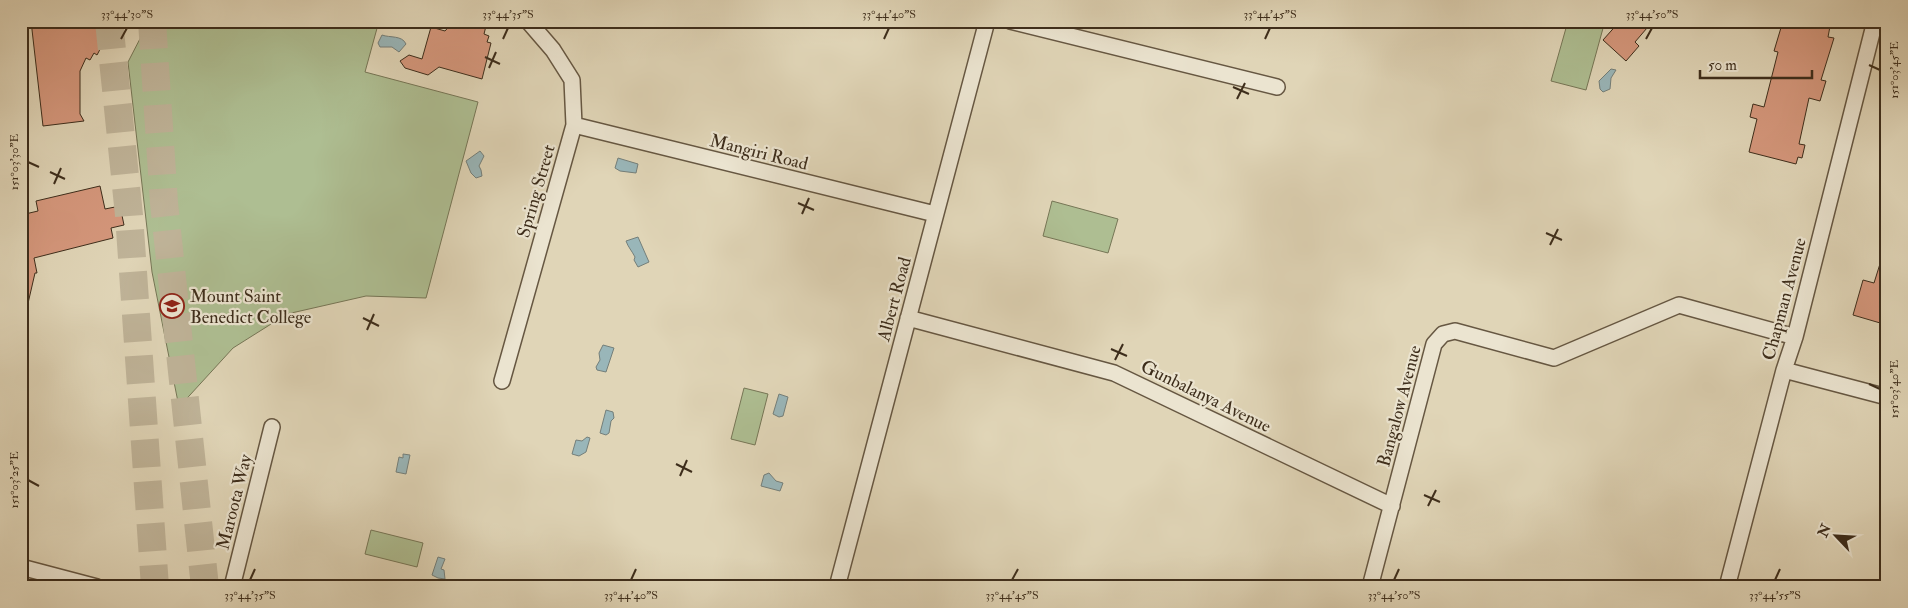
<svg xmlns="http://www.w3.org/2000/svg" width="1908" height="608" viewBox="0 0 1908 608" font-family="'IM FELL Double Pica',serif">
<style>
.green{fill:#aebe92;stroke:#767656}
.water{fill:#99b6b9;stroke:#747f7a}
.building{fill:#d5977c;stroke:#3d2d1b}
.lines{fill:none;stroke-linecap:round;stroke-linejoin:round}
.highway-tunnel{stroke:#bfb398;stroke-width:28;stroke-dasharray:28 14;stroke-linecap:butt}
.street-casing{stroke:#665742;stroke-width:18}
.street{stroke:#ebe4d0;stroke-width:15}
.ticks{fill:none;stroke:#3d2d1b;stroke-width:2}
.labels{text-anchor:middle;stroke-width:4.5;stroke-linejoin:round;paint-order:stroke}
.street-label{font-size:18px;fill:#3d2d1b;stroke:#ebe4d0}
.poi-label{font-size:18px;fill:#3d2d1b;stroke:#ebe4d0;text-anchor:start}
.neatline{fill:none;stroke:#3d2d1b;stroke-width:2}
.ticks-label{font-size:12px;text-anchor:middle;fill:#3d2d1b}
</style>
<rect width="100%" height="100%" fill="#e0d5b7"/>
<filter id="stains"><feTurbulence type="fractalNoise" baseFrequency=".004" numOctaves="4"/><feColorMatrix values="0 0 0 0 .2 0 0 0 0 .09 0 0 0 0 .02 0 0 0 .5 -.17"/></filter>
<radialGradient id="worn" r=".72"><stop offset=".6" stop-color="#630" stop-opacity="0"/><stop offset="1" stop-color="#630" stop-opacity=".3"/></radialGradient>
<!-- green -->
<path class="green" d="M142,21h237l-14,51 113,30 -52,196 -60,-2 -79,18 -54,34 -54,59 -27,-135 -24,-210 16,-31z
M1568,21h37l-19,69 -35,-9z
M1052,201l66,18 -10,34 -65,-17z
M744,388l24,6 -13,51 -24,-6z
M371,530l52,13 -6,24 -52,-13z"/>
<!-- water -->
<path class="water" d="M382,35c8,3 20,0 24,9l-7,8 -7,-5h-12l-2,-4z
M1611,69l5,1 -5,8 -1,11 -7,3 -3,-3 -1,-8z
M480,151l4,5 -5,10 2,4 1,6 -6,2 -5,-5 -5,-12z
M618,158l20,6 -2,9 -16,-2 -5,-3z
M638,237l11,25 -11,5 -4,-7 1,-3c-3,-6 -7,-10 -9,-16z
M603,345l11,3 -8,24 -9,-2 -1,-3 4,-7 -1,-7z
M779,394l9,3 -5,19 -4,1 -6,-3z
M606,410l7,2 1,6 -3,3 -2,12 -3,2 -6,-2z
M587,437l3,1 -4,14 -7,4 -7,-2 4,-14 6,1z
M403,454l7,1 -4,19 -10,-2 3,-15 4,1z
M769,473l7,8 7,2 -3,8 -19,-5 3,-11z
M438,557l7,2 -4,10 3,1 1,9 -7,-1 -6,-3z"/>
<!-- building -->
<path class="building" d="M31,21h85l-1,24 -10,-5 -8,15 -3,-2 -4,7 -4,-2 -6,13v43l4,7 -41,5z
M454,21h15l17,5 -2,8 5,2 -2,6 4,1 -9,36 -43,-12 -11,8 -23,-7 -5,-7 9,-6 13,4 9,-32 14,4z
M1620,21h33l-18,21 4,4 -13,15 -23,-21z
M1783,21h48l-3,16 6,1 -13,42 5,1 -6,20 -11,-3 -10,46 6,1 -3,13 -4,-1 -2,7 -47,-12 8,-33 -7,-2 3,-13 11,3 14,-55 -4,-1z
M100,186l5,23 15,-3 4,19 -13,3 2,10 -79,20 3,15h-2l-9,39 -5,-1v-96l17,-4 -2,-10z
M1884,251l3,1v73l-34,-10 10,-35 11,3z"/>
<g class="lines">
<!-- highway-tunnel -->
<path class="highway-tunnel" d="M109,21l20,194 26,372
M152,21l12,182 41,384"/>
<defs>
<path id="street" d="M1010,21l267,66
M574,125l361,89
M908,318l206,55 278,133
M1784,370l103,27
M502,381l72,-256 -2,-45 -19,-30 -25,-29
M21,567l76,20
M232,587l40,-160
M837,587l150,-566
M1370,587l64,-243 9,-10 12,-3 99,27 125,-53 116,32
M1727,587l57,-217 11,-33 80,-316"/>
</defs>
<!-- street casing -->
<use href="#street" class="street-casing"/>
<!-- street -->
<use href="#street" class="street"/>
</g>
<!-- ticks -->
<path class="ticks" d="M121,39l6,-11M503,39l5,-11M884,39l5,-11M1265,39l5,-11M1646,39l6,-11M485,57l15,7M1869,65l11,5M489,68l7,-16M1233,87l16,7M1237,99l8,-16M28,162l11,5M50,172l15,7M54,184l7,-16M798,203l16,7M802,214l7,-16M1546,233l16,7M1550,245l8,-16M363,318l16,8M367,330l7,-16M1111,349l16,7M1115,360l8,-16M1869,384l11,5M676,464l16,8M680,476l7,-16M28,480l11,6M1424,495l16,7M1428,506l8,-16M250,580l5,-11M631,580l5,-11M1012,580l6,-11M1394,580l5,-11M1775,580l5,-11"/>
<!-- icons -->
<defs>
<symbol id="school-ring" viewBox="-11 -11 22 22"><circle r="9.5" fill="#ebe4d0" stroke="#8f2418" stroke-width="1.5"/><path d="M0-5L7-2L0 1L-7-2ZM-4 1L0 2.5L4 1V4Q0 6-4 4Z" fill="#8f2418"/></symbol>
</defs>
<g fill-rule="evenodd">
<use href="#school-ring" x="158" y="292" width="28" height="28"/>
</g>
<g class="labels">
<!-- street labels -->
<g class="street-label">
<text transform="translate(759 152) rotate(14)" y="6">Mangiri Road</text>
<text transform="translate(536 191) rotate(-74)" y="6">Spring Street</text>
<text transform="translate(894 299) rotate(-75)" y="6">Albert Road</text>
<text transform="translate(1784 299) rotate(-75)" y="6">Chapman Avenue</text>
<text transform="translate(1206 396) rotate(26)" y="6">Gunbalanya Avenue</text>
<text transform="translate(1399 406) rotate(-75)" y="6">Bangalow Avenue</text>
<text transform="translate(234 502) rotate(-76)" y="6">Maroota Way</text>
</g>
<!-- poi labels -->
<g class="poi-label">
<text x="190" y="302">Mount Saint<tspan x="190" dy="21">Benedict College</tspan></text>
</g>
</g>
<!-- margin -->
<rect width="1908" height="608" fill="none" stroke="#e0d5b7" stroke-width="55"/>
<!-- north arrow -->
<g transform="translate(1836 536) rotate(295)" stroke="#ebe4d0" stroke-width="4" paint-order="stroke">
<path d="M0-4L9 19L0 12L-9 19Z" fill="#3d2d1b"/>
<text y="-8" font-size="14" font-weight="bold" text-anchor="middle" fill="#3d2d1b">N</text>
</g>
<!-- scale -->
<path d="M1700 70v8h112v-8" fill="none" stroke="#3d2d1b" stroke-width="2.5"/>
<text x="1708" y="70" font-size="15" fill="#3d2d1b" stroke="#ebe4d0" stroke-width="4" paint-order="stroke">50 m</text>
<rect x="28" y="28" width="1852" height="552" class="neatline"/>
<g class="ticks-label">
<text x="127" y="18">33°44'30"S</text>
<text x="508" y="18">33°44'35"S</text>
<text x="889" y="18">33°44'40"S</text>
<text x="1270" y="18">33°44'45"S</text>
<text x="1652" y="18">33°44'50"S</text>
<text transform="translate(1894 70) rotate(-90)" y="4">151°03'45"E</text>
<text transform="translate(14 162) rotate(-90)" y="4">151°03'30"E</text>
<text transform="translate(1894 389) rotate(-90)" y="4">151°03'40"E</text>
<text transform="translate(14 480) rotate(-90)" y="4">151°03'25"E</text>
<text x="250" y="599">33°44'35"S</text>
<text x="631" y="599">33°44'40"S</text>
<text x="1012" y="599">33°44'45"S</text>
<text x="1394" y="599">33°44'50"S</text>
<text x="1775" y="599">33°44'55"S</text>
</g>
<rect width="100%" height="100%" filter="url(#stains)"/>
<rect width="100%" height="100%" fill="url(#worn)"/>
</svg>
